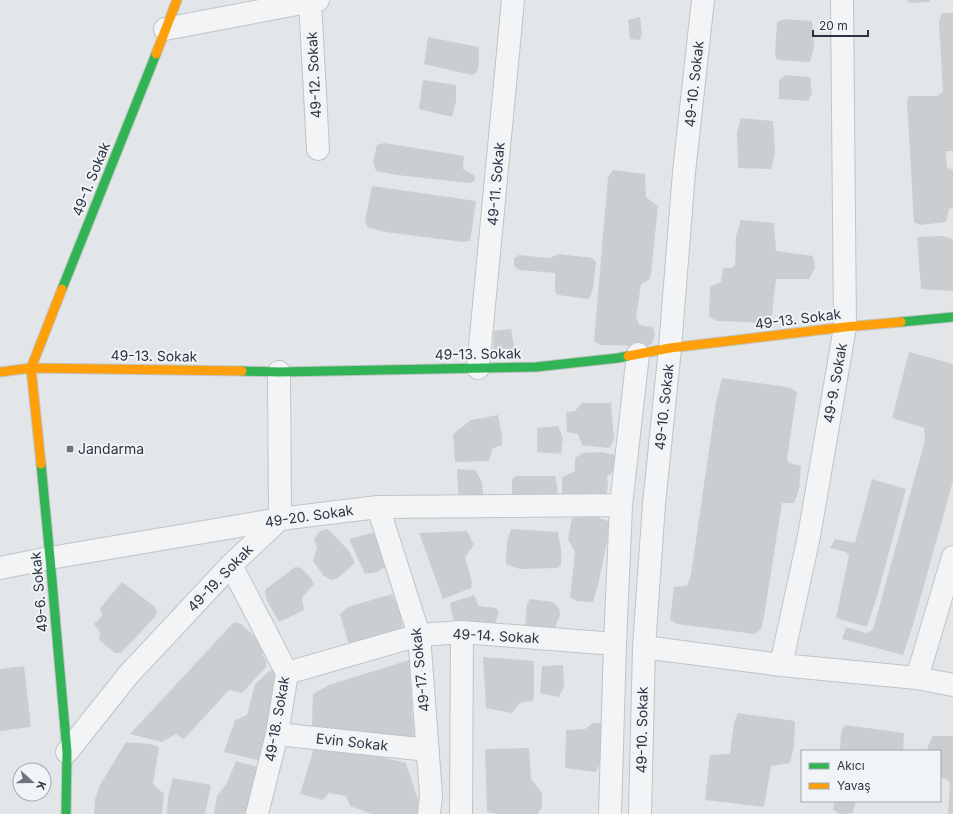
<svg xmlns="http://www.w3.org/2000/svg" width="953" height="814" viewBox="0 0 953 814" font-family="Inter,sans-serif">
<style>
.building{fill:#cbced0}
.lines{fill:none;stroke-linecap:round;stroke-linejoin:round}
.street-casing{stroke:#c1c4c6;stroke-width:24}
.fast-casing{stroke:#c1c4c6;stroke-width:11}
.slow-casing{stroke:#c1c4c6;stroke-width:11}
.street{stroke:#f2f4f5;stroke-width:22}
.fast{stroke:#30b455;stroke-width:9}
.slow{stroke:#ff9f0a;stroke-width:9}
.poi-dot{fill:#6b737b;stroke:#f1f4f7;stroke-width:1.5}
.labels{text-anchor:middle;stroke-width:4;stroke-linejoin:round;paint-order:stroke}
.street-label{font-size:14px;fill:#2a3541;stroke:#f1f4f7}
.poi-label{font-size:14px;fill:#2a3541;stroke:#f1f4f7;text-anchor:start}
</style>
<rect width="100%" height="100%" fill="#e3e6e8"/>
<!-- building -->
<path class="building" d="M906,0h24v2l-20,1z
M942,13h11v138h-7l1,16 6,3v38l-4,1 -3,13 -26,3 -6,-3 -7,-121 2,-5h28l6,-4 -4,-70z
M640,17l2,16 -2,7 -10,-1 -2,-19z
M784,19l28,2 2,26 -4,15 -33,-2 -2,-6 2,-32z
M428,37l51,10v17l-2,8 -5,3 -48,-11z
M786,75l24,2 2,16 -4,8 -29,-2v-19z
M423,80l33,5v16l-4,16 -33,-8z
M741,118l32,3 2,32 -4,16 -33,-1 -1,-36z
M384,143l80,13 -1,13 12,7 -1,6 -5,1 -72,-8 -21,-4 -3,-9 4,-17z
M613,170l32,4 1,23 12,9 -7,69 -2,5 -8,4 -5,34 4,7 13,2 2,7 -3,10 -5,2 -47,-1 -6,-4 14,-164z
M372,186l104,15 -6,40 -7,1 -78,-10 -18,-5 -2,-6z
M741,220l33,3 2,28 37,5 2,12 -6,11h-33l-5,44 -54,-2 -8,-4 1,-30 11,-5 2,-14h9l3,-3 1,-29z
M942,236l11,3v52l-32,-2 -4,-52z
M559,254l33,4 4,4 -3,27 -4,10 -31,-4 -3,-3v-19l-36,-3 -5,-4v-8l5,-3 30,3z
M511,329l3,17 -3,9 -18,-1 1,-23z
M909,352l44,12v117l-40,144 -10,30 -61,-16 4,-12 20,6 7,-3 52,-190 -1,-12 -32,-10z
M722,378l66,9 9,5 -10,67 2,4 12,3 -2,23 -5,14h-12l-18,114 -3,12 -6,5 -78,-10 -7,-4 4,-33 13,-1 4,-12 25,-172z
M582,403h29l3,37 -5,8 -27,-3 -4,-11 -11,-2 -1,-20 9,-1z
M498,415l4,21v9l-10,4 -3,12 -34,1 -2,-28 18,-14z
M558,426l5,12 -2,16 -24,-2v-24z
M602,452l12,3 1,16 -8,5 1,10 -3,15 -43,-2v-22l13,-6v-13l8,-5z
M457,469l18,1 7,12 2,20 -25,2z
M515,476h40l3,14 -3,13h-43v-23z
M872,479l34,10 -28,104 -11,34 -31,-9 13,-63 -3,-3 -16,-4 5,-9 20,4z
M596,517l15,5 -13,63 -5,17 -16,-1 -7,-4 5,-45 -7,-13 4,-21z
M328,529l21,22 6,12 -17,15 -7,2 -7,-4 -11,-15 4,-14 -3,-8 6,-8z
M511,529l47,3 3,17v16l-4,3 -37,1 -14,-5 1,-23z
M467,531l7,14 -9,12 7,25 -1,6 -28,11 -24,-66z
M376,532l10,34 -9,6 -12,2 -16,-35z
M295,567l6,1 9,9 4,7 -12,14 2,12 -25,12 -13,-23 -1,-9z
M122,582l32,24 3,5 -2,6 -34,36h-6l-16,-13 1,-8 -6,-8 8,-8 -2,-8z
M392,594l9,20 2,17 -50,17 -5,-6 -8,-28 8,-7z
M474,595l5,11 17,2 3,4 -4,12h-36l-6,-5 -3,-16z
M530,599l22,3 7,6 1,7 -7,17 -28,-5 2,-23z
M234,622l7,2 22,20 -1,11 4,5v7l-24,26 -13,-3 -45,49 -8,-5 -14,8 -32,-8z
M483,657l51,4v33l-1,7 -13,2 -8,10 -26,-5z
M409,660l5,77 -6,9 -93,-11 -3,-9 1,-32 16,-9z
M563,665l1,22 -5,10 -19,-4 2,-27z
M24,666l7,61 -31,4v-62z
M273,668l8,11 -16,83 -41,-10 11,-32 12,-5 8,-31z
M738,713l57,8 -1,26 -4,16 -19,3 -7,41 -59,-7 5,-45 20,-1 4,-31z
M593,723h9l-1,38 -5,11 -31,-4 1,-38 19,-1z
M845,725l59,8 -1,18h-63l1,-19z
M933,736h20v78h-5l2,-32 -4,-3 -6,-2v-26h-13l1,-5z
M126,742l24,2 9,3 -6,37 11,10 -2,20h-68l1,-15 5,-14z
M314,748l67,9 25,6 17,51h-51l-22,-8 -4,-10 -17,-3 -7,7 -22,-6z
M529,748l2,31 11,14v13l-4,8h-38l-13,-2 -2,-63z
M236,761l29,8 -9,45h-42l3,-18 10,-13z
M173,778l38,7 -6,29h-38l1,-17z
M834,801h22l-3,12 -13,1 -7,-4z"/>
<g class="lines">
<defs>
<path id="street" d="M310,2l8,147
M165,29l153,-29
M478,368l35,-368
M378,507l41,128 12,160 -2,19
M231,565l56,108 -10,61 -20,80
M0,568l50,-10 230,-39 98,-12 243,-2
M644,647l137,18 136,13 36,7
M781,665l28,-129 36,-209 -3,-327
M287,673l132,-38 43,-3 153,12
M917,678l36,-121
M277,734l151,16
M67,752l62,-78 102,-109 49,-46 -1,-147
M461,814l1,-182
M610,814l5,-170 6,-139 17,-151
M640,814l4,-167 10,-143 16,-156 14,-176 19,-172"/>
<path id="fast" d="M62,289l94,-235
M901,322l52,-5
M242,371l37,1 257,-5 82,-9 10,-2
M41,464l9,94 17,194 -1,62"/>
<path id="slow" d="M156,54l21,-54
M628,356l42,-8 175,-21 56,-5
M0,372l31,-4 211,3
M41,464l-10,-96 31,-79"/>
</defs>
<!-- street casing -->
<use href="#street" class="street-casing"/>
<!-- fast casing -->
<use href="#fast" class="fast-casing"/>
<!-- slow casing -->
<use href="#slow" class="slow-casing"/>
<!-- street -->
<use href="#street" class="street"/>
<!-- fast -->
<use href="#fast" class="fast"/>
<!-- slow -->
<use href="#slow" class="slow"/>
</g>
<!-- markers -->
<rect class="poi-dot" x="66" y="445" width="8" height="8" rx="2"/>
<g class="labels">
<!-- street labels -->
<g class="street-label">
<text transform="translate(314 75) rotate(-93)" y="5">49-12. Sokak</text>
<text transform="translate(694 84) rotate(-84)" y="5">49-10. Sokak</text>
<text transform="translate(91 179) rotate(-68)" y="5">49-1. Sokak</text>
<text transform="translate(496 184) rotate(-85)" y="5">49-11. Sokak</text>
<text transform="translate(798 319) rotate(-7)" y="5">49-13. Sokak</text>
<text transform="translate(478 354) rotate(-1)" y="5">49-13. Sokak</text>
<text transform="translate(154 356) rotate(1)" y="5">49-13. Sokak</text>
<text transform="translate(835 383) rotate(-80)" y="5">49-9. Sokak</text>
<text transform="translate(664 407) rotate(-84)" y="5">49-10. Sokak</text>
<text transform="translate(309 516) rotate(-8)" y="5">49-20. Sokak</text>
<text transform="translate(220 578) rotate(-46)" y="5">49-19. Sokak</text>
<text transform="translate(39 592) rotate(-95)" y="5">49-6. Sokak</text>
<text transform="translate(496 636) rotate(3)" y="5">49-14. Sokak</text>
<text transform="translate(420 670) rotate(-96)" y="5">49-17. Sokak</text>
<text transform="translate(277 719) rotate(-80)" y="5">49-18. Sokak</text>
<text transform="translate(642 730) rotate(-89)" y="5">49-10. Sokak</text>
<text transform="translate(352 742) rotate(6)" y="5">Evin Sokak</text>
</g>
<!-- poi labels -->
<g class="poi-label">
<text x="78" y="454">Jandarma</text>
</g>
</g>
<!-- legend -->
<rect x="801" y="750" width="140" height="52" fill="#f1f4f7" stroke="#a1a8ae"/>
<rect x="809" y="763" width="20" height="6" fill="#30b455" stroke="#a1a8ae"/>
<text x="837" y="770" font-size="12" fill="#2a3541">Akıcı</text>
<rect x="809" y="783" width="20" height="6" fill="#ff9f0a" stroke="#a1a8ae"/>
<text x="837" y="790" font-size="12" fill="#2a3541">Yavaş</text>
<!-- north arrow -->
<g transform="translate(32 782) rotate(111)"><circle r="19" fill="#f1f4f7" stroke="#a1a8ae"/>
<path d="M0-3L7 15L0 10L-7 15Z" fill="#6b737b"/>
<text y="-6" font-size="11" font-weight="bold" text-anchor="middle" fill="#2a3541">K</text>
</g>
<!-- scale -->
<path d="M813 30v6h55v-6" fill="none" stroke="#2a3541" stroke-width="2"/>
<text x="819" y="30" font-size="12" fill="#2a3541" stroke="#f1f4f7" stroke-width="3" paint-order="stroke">20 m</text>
</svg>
